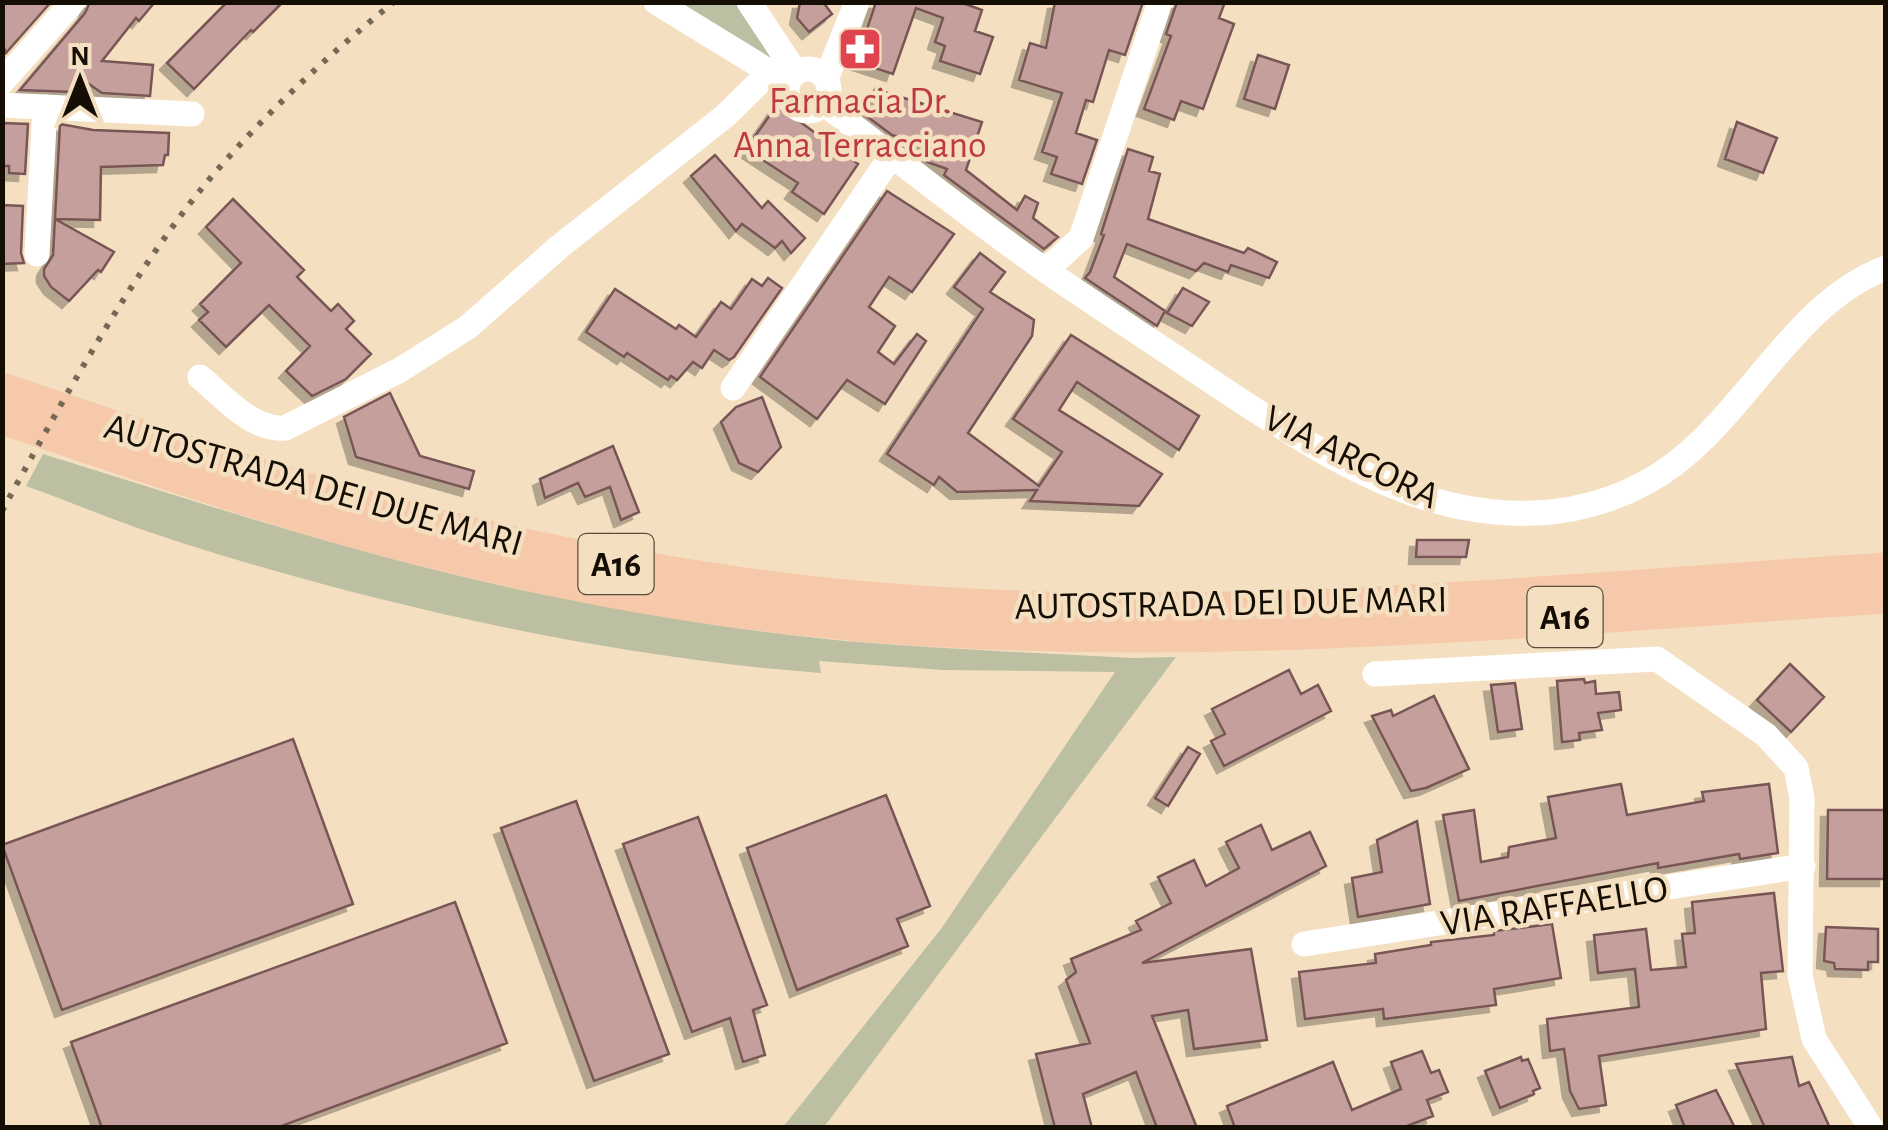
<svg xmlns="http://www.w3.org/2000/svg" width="1888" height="1130" viewBox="0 0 1888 1130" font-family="'Alegreya Sans',sans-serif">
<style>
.green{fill:#bcbfa1}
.building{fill:#c59f9c;stroke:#785654;stroke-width:2.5;filter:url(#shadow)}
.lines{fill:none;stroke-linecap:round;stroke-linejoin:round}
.minor{stroke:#fff;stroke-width:25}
.highway{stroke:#f6c9aa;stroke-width:35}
.rail{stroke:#756855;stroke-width:6;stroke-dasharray:5 10;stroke-linecap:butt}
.labels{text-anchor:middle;stroke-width:9;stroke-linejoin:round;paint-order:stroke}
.shield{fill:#f4dfc1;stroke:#584d3d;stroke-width:2.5}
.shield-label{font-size:35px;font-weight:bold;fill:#150e04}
.health-label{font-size:38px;fill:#be3a42;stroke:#f4dfc1}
.street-label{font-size:38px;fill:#150e04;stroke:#f4dfc1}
</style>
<defs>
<filter id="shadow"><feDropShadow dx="-7" dy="7" stdDeviation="0" flood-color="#0004"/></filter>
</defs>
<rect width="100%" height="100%" fill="#f4dfc1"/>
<!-- green -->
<path class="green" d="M679,3h63l34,50 -3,10z
M43,454c161,50 323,104 488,138 104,21 209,39 314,49 96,8 192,12 287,17l44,-1 -349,466 -4,4h-40l158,-198 174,-257 -172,-2 -124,-9 2,12c-213,-16 -441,-67 -645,-132 -51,-16 -100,-37 -150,-55z"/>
<!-- building -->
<path class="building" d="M2,2h49l-45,51 -4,-10z
M90,2h65l-16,19 -3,-3 -34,43 51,4 -3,31 -48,-3 -19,-13 -10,12 -53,-2 65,-77z
M227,2h56l-30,30 -2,-2 -57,59 -27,-26z
M800,2h23l9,12 -23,18 -12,-14z
M876,2h84l22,8 -7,21 18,6 -13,37 -40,-13 5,-15 -10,-4 8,-24 -27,-10 -23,66 -37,-12z
M1055,2h88l-18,53 -16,-5 -16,52 -7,-2 -10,33 21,7 -15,44 -31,-10 6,-17 -15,-5 20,-59 -43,-13 11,-37 16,5z
M1177,2h48l-6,16 15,6 -31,85 -22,-8 -7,19 -30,-11 27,-73 -5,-2z
M1258,55l31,10 -14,44 -31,-10z
M875,89l107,33 -16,48 51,40 8,-14 13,7 -5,15 25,19 -14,12 -100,-74 3,-6 -20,-7 5,-14 -40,-13 -27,-20z
M777,105l81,59 -34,50 -32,-22 6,-9 -52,-34z
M1737,122l40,16 -14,35 -38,-14z
M2,123l26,1 -3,50 -16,-1v-7h-7z
M60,124l33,6 76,3 -1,22h-3l-2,10 -62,2 -1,53 -45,-1 59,33 -13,20 -3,-2 -29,31 -18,-14 -7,-11v-7l9,-14z
M1128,149l25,8 -4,14 11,3 -12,45 96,34 4,-5 29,14 -8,16 -38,-13 -3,7 -24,-9 -8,8 -69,-27 -13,33 51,34 -8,15 -72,-48 5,-6 14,-37 -3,-1z
M715,155l47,53 6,-7 37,37 -14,15 -9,-12 -7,7 -33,-24 -6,7 -45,-55z
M887,191l67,43 -42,58 -23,-15 -20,30 26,19 -17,26 16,12 23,-30 9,7 -41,63 -38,-24 -30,39 -57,-42z
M233,199l71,71 -7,7 34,34 7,-7 16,17 -8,8 25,25 -25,25 -34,17 -26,-25 24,-25 -41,-41 -43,42 -27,-27 9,-8 -8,-8 41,-41 -35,-36z
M2,205l21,1 -2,47 3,10 -22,1z
M980,253l25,19 -15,20 44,28 -2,16 -64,97 71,53 23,-34 -49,-33 58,-84 128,81 -20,34 -102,-68 -18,28 103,64 -23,32 -109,-5 7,-11 -80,2 -18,-15 -5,8 -47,-31 96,-145 -29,-22z
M768,278l14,10 -48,69 -5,3 -15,-10 -12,18 -9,-6 -16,18 -6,-4 -3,4 -41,-27 -3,4 -38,-25 29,-43 61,40 3,-4 17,12 25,-35 10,7 21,-30 10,7z
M1183,288l26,14 -17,24 -25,-13z
M390,393l30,63 54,15 -5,18 -113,-32 -12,-40z
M762,397l19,50 -23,25 -19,-9 -18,-41 15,-15z
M613,446l26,66 -18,8 -11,-33 -25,10 -7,-14 -33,15 -5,-19z
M1417,540h52l-3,17h-50z
M1790,664l34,33 -33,35 -34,-32z
M1289,670l12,24 17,-9 13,26 -107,55 -13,-25 14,-7 -13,-25z
M1584,679l1,4 10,-2 1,13 23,-2 2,18 -23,3 4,17 -23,3 1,7 -18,2 -5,-61z
M1515,683l7,46 -24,3 -7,-47z
M1434,696l35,73 -43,19 -15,3 -39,-75 19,-6 2,6z
M293,739l60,165 -291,106 -60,-165z
M1188,747l12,7 -32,52 -13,-8z
M1621,784l6,31 77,-14 -2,-9 67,-8 9,69 -38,6 -1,-5 -81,14v-5l-199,38 -16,-86 31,-5 7,52 27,-5 1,-10 47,-9 -8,-41z
M886,795l44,111 -33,13 11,27 -111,44 -50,-142z
M576,801l93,253 -75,27 -93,-253z
M1828,810h58v69h-59z
M698,817l69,188 -14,5 12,45 -22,7 -13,-44 -38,14 -69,-188z
M1417,821l13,83 -72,13 -6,-39 30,-6 -5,-32z
M1261,825l11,25 38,-18 16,34 -184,97 109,-14 16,91 -73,9 -6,-39 -36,6 45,112h-40l-21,-56 -53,22 9,34h-37l-19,-74 54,-11 -24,-63 10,-8 -5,-13 70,-29 -5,-9 35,-18 -13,-26 36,-17 12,26 33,-18 -13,-26z
M1774,893l9,78 -22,2 5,56 -167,27 7,49 -27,4 -9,-18 -6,-42 -14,2 -3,-32 92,-12 -4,-38 -37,4 -4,-38 52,-6 5,41 35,-3 -4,-33 13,-1 -3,-31z
M455,902l52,141 -231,85h-174l-31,-86z
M1552,924l9,54 -67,11 2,16 -112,14 -1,-10 -78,10 -6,-47 77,-9 -1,-9 56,-9v-3l63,-7v-4z
M1826,927l52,2v33h-10v8l-33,-1 -1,-6 -10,-2z
M1422,1051l9,22 8,-3 9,22 -21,8 6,16 -31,12h-167l-8,-22 106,-44 19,48 49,-21 -10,-27z
M1521,1057l1,4 6,-2 12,29 -7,3 1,3 -34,14 -15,-37z
M1792,1057l7,29 10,-4 21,46h-65l-29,-64z
M1716,1090l19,38h-50l-9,-23z"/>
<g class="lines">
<!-- minor -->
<path class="minor" d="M656,2l132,81
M749,2l47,71
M787 90a21 21 0 1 1 42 0a21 21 0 1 1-42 0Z
M826,79l31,-77
M2,82l71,-80
M824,104c75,56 148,115 224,168 48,33 97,65 145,97 78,52 175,120 268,138 65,13 126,7 184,-24 95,-50 141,-178 241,-215
M2,105l190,9
M37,254l8,-147
M1046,270l35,-32 79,-236
M200,377c23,19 52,54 85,51l115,-58 68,-43 91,-80 166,-131 45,-44
M733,388l159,-233
M1375,674l282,-15 109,76 30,33 6,30 -2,177 14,64 57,89
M1304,944l499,-78"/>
<!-- highway -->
<path class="highway" d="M2,390c113,38 225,78 339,110 132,38 268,66 404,85 377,53 762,9 1141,-15
M2,417c110,37 219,75 329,107 169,48 344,84 519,99 345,31 691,-5 1036,-27"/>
<!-- rail -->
<path class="rail" d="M2,511c60,-109 131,-241 210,-335 55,-64 116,-121 182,-174"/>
</g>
<!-- icons -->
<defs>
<symbol id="pharmacy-square" viewBox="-11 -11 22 22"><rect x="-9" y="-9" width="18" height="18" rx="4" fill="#e0444e" stroke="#f4dfc1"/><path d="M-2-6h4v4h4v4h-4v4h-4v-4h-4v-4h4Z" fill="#fff"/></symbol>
</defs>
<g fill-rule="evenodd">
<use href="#pharmacy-square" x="835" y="24" width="50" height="50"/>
</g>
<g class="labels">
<!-- shield labels -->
<g class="shield">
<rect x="578.5" y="534" width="75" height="60" rx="8"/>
<rect x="1527.5" y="587" width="75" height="60" rx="8"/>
</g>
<g class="shield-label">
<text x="616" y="576">A16</text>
<text x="1565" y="629">A16</text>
</g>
<!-- health labels -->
<g class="health-label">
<text x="860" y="113">Farmacia Dr.<tspan x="860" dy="44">Anna Terracciano</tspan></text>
</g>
<!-- street labels -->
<g class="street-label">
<text transform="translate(1352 456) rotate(26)" y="13">VIA ARCORA</text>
<text transform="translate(314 484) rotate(16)" y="13">AUTOSTRADA DEI DUE MARI</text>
<text transform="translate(1231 602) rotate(-1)" y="13">AUTOSTRADA DEI DUE MARI</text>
<text transform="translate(1554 905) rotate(-9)" y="13">VIA RAFFAELLO</text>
</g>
</g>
<!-- border -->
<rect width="1888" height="1130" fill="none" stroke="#150e04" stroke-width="10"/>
<!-- north arrow -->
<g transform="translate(80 80)" stroke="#f4dfc1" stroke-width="8" paint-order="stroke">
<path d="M0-8L18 38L0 25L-18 38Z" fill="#150e04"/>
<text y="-15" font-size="28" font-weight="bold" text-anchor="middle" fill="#150e04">N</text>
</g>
</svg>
